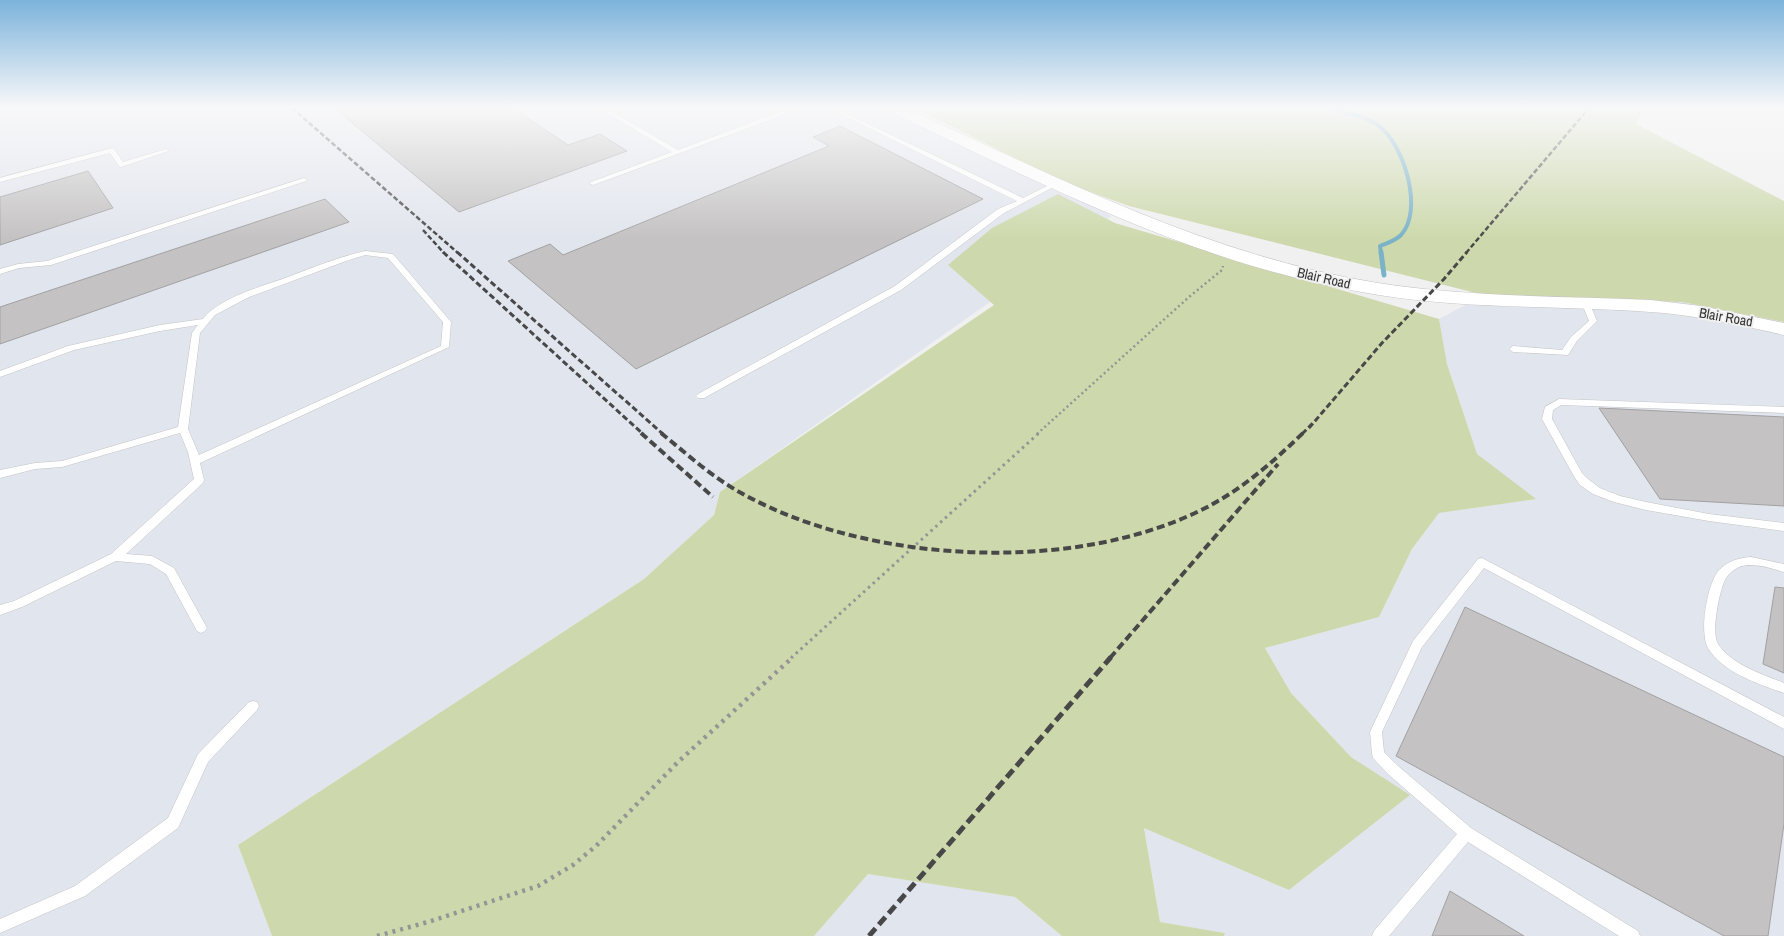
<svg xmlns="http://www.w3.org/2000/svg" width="1784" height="936" viewBox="0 0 1784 936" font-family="'Archivo Narrow',sans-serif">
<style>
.built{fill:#e1e5ed}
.green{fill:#cdd9ac}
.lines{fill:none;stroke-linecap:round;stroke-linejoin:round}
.stream-far1{stroke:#7ab2c8;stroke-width:4}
.stream{stroke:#7ab2c8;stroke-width:5}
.building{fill:#c4c2c3;stroke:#a2a1a1}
.service-casing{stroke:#c3c3c4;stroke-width:1}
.tertiary-casing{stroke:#c3c3c4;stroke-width:1}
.path-far2{stroke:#959595;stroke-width:2.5;stroke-dasharray:2 3;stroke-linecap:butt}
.path-far1{stroke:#959595;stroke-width:3;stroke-dasharray:2.5 4;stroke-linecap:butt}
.path{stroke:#959595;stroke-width:4.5;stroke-dasharray:3 5;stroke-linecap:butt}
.service{fill:#fff;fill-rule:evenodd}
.tertiary{fill:#fff;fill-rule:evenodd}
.rail-far3{stroke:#484848;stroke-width:2.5;stroke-dasharray:5 2.5;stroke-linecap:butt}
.rail-far2{stroke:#484848;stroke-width:3;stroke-dasharray:6 3;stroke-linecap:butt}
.rail-far1{stroke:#484848;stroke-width:4;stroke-dasharray:8 4;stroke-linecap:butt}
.rail{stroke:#484848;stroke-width:5;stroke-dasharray:10 5;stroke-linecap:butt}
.labels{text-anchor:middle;stroke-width:4;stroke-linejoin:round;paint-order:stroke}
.far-street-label{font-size:14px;fill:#343434;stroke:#f0f0f1}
</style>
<rect width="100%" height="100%" fill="#f0f0f1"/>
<!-- built -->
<path class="built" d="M0,108h888l224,108 -392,276 -6,23 -70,64 -406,266 34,91h-272z
M1484,295l198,7 102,20v614h-560l1,-3 -65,-11 -16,-95 145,63 120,-95 -58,-38 -60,-64 -26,-45 114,-31 33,-68 27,-36 96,-14 -58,-44 -30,-91 -8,-45z
M868,874l147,23 47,39h-248z"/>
<!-- green -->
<path class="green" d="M915,108h729l-8,16 148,77v121l-102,-20 -198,-7 -355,-89 -66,-24z
M1058,194l57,29 324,96 8,45 30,90 59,45 -97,14 -27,36 -33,68 -114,31 26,45 60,64 59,38 -121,95 -145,-62 16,94 65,11 -1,3h-162l-47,-39 -147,-23 -54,62h-542l-34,-91 406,-266 70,-64 6,-23 274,-187 -46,-40 44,-37z"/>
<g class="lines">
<!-- stream-far1 -->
<path class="stream-far1" d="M1332,108c15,5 34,8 47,18 25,19 45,84 22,109 -6,6 -14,8 -21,11l1,7"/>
<!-- stream -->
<path class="stream" d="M1381,252l3,23"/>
</g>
<!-- building -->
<path class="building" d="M334,108h179l55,37 32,-11 27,17 -168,61z
M840,126l143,73 -347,170 -128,-108 42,-17 13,11 266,-109 -16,-9z
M88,171l25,37 -113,37v-48z
M325,199l24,23 -349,122v-37z
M1599,408l185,9v89l-124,-7z
M1775,587l9,1v85l-21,-9z
M1465,607l319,150v67l-16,112h-44l-328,-180z
M1450,891l74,45h-92z"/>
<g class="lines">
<defs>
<path id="service" d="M599,108h7l72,42 112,-42h8l-33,14 -172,63 -4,-2 2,-1 81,-30z
M828,108h7l188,90 32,-16 6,1 -57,30 -103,77 -197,108h-6l-2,-2 2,-2 197,-108 103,-77 19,-8z
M112,148l2,1 9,13 43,-13 3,2 -48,16 -2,-1 -9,-13 -110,29v-4z
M304,178l3,2 -1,1 -255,84 -32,3 -19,6v-5l18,-5 29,-3z
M365,251l28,3 58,68 -2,25 -249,116 4,17 -1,3 -77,71 26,2 22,12 33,60 -2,3 -4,2 -4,-2 -31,-57 -16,-10 -34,-3 -94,46 -22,8v-10l14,-4 97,-47 83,-75 -6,-27 -8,-19 -118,34 -27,2 -35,9v-8l35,-7 27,-2 116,-34 14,-94 6,-8 -38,6 -86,19 -74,27v-6l68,-25 92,-21 43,-6c16,-21 60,-33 85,-42 26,-10 51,-20 77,-26zM365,255l23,3 55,64 -2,24 -242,109 -11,-26 12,-96 15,-18 34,-18 97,-36z
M1583,302h6l8,19 -20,20 -9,14 -55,-3 -4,-3 4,-3 49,4 9,-13 18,-16 -7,-17z
M1559,399l225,8v6l-223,-8 -8,5 -1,9 30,54 6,6 12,9 20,8 26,6 63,12 75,9v8l-75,-10 -63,-11 -32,-8 -21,-8 -13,-9 -5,-7 -33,-59 3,-12z
M1751,557l33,7v8c-14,-4 -31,-10 -45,-5 -6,3 -12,8 -14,13 -6,12 -14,53 -7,64 14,21 44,30 66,39v10c-25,-9 -61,-20 -76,-45 -9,-16 -1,-64 11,-78 9,-9 19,-12 32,-13z
M1482,558l302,159v12l-300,-161 -62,79 -40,85 2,20 14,14 73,62 167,103 2,5h-21l-151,-94 -79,94h-17l2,-5 83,-97 -69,-60 -15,-16 -1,-4 -2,-22 43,-91 65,-82z
M253,701l4,1 2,4 -2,4 -49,52 -30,66 -93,68 -85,37v-14l75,-33 93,-68 30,-64 51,-52z"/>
<path id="tertiary" d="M886,108h20c153,70 303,148 472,175 90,14 182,13 273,17l50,6 83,17v12c-40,-9 -79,-18 -120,-22 -95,-8 -191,-3 -285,-18 -178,-28 -330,-108 -491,-184z"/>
</defs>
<!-- service casing -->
<use href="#service" class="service-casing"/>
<!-- tertiary casing -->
<use href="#tertiary" class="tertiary-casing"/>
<!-- path-far2 -->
<path class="path-far2" d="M1037,434l152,-137 33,-27 1,-4"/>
<!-- path-far1 -->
<path class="path-far1" d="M791,658l248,-225"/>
<!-- path -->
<path class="path" d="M377,936l51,-14 110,-36 35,-21 23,-19 82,-84 115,-105"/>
<!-- service -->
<use href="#service" class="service"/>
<!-- tertiary -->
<use href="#tertiary" class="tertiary"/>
<!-- rail-far3 -->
<path class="rail-far3" d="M292,108l166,145
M423,230l21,23
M1466,253l123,-145"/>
<!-- rail-far2 -->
<path class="rail-far2" d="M443,252l200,182
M457,252l206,182
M1309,428l73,-85 62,-64 23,-27
M1302,434l11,-11"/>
<!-- rail-far1 -->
<path class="rail-far1" d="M641,433l72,64
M661,433c26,21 52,45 82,61 128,71 338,81 468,11 35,-19 64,-45 92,-72
M1110,658l168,-194"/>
<!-- rail -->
<path class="rail" d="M869,936l242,-279"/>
</g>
<!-- sky -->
<linearGradient id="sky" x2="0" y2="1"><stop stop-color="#7cb3db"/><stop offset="0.45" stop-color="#f8f8f9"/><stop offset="1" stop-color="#f8f8f9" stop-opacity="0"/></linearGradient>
<rect width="1784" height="239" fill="url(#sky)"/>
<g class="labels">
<!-- far-street labels -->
<g class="far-street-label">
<text transform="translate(1324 278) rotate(13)" y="5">Blair Road</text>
<text transform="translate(1726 317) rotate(10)" y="5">Blair Road</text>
</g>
</g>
</svg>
